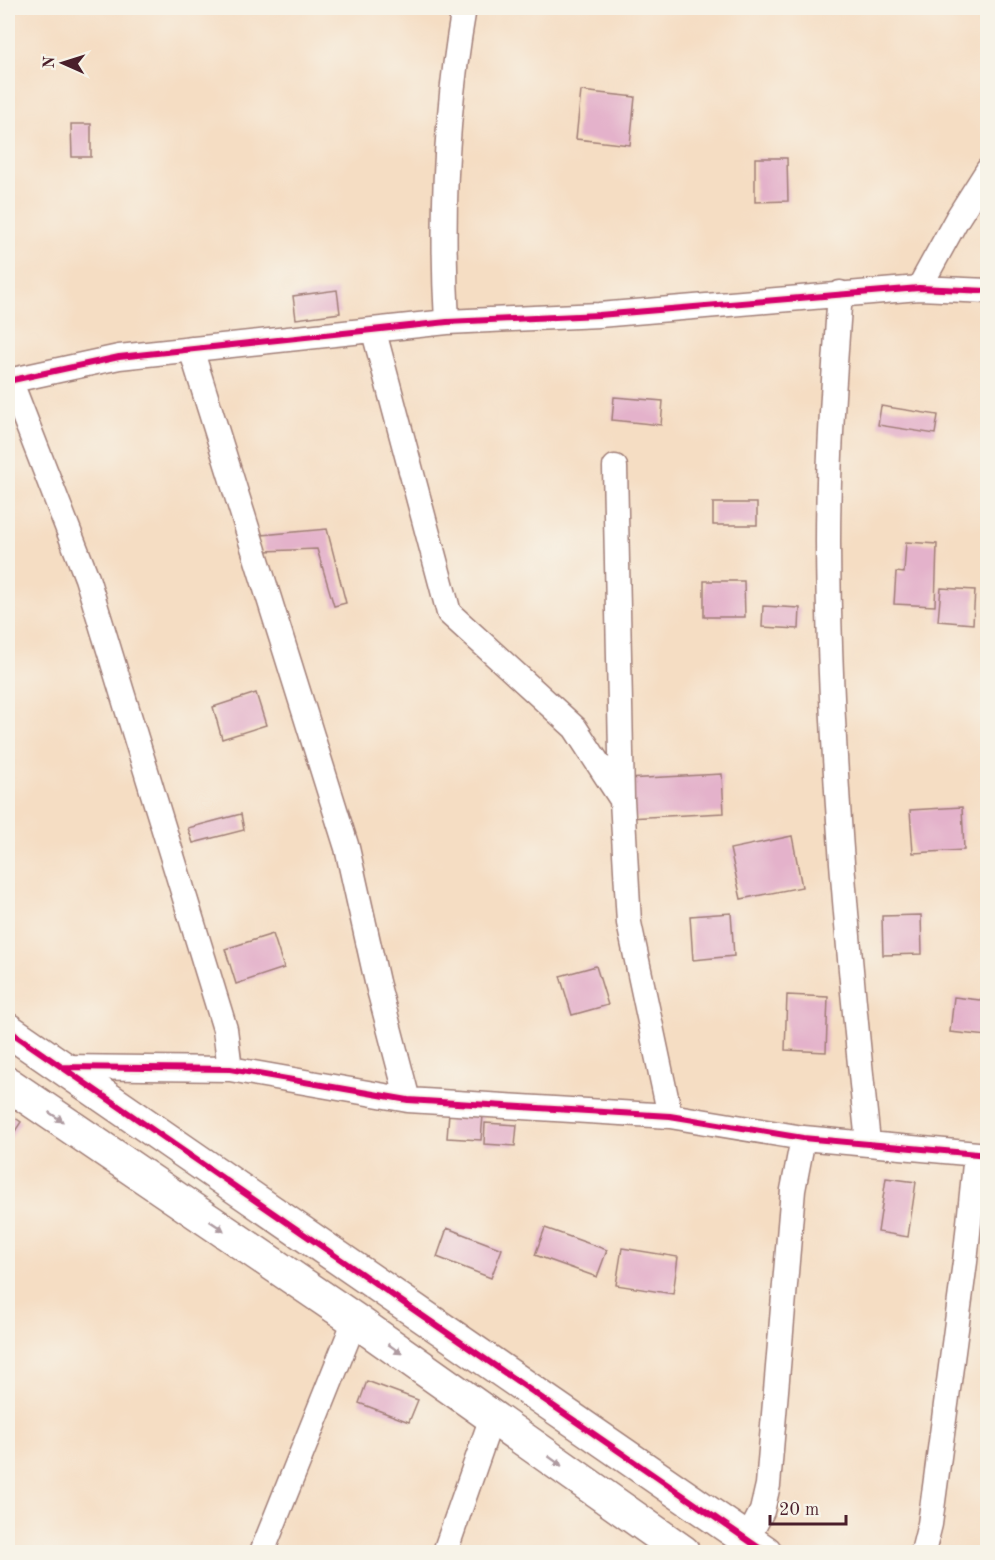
<svg xmlns="http://www.w3.org/2000/svg" width="995" height="1560" viewBox="0 0 995 1560" font-family="'Old Standard TT',serif">
<style>
.building{fill:#e4b2cb}
.lines{fill:none;stroke-linecap:round;stroke-linejoin:round}
.street-casing{stroke:#a07e77;stroke-width:27}
.secondary-casing{stroke:#a07e77;stroke-width:36}
.street{stroke:#fff;stroke-width:24}
.secondary{stroke:#fff;stroke-width:33}
.cycleway-casing{stroke:#f7f3e8;stroke-width:10}
.cycleway{stroke:#d6006c;stroke-width:6}
.oneway{fill:#ae9aa0}
</style>
<rect width="100%" height="100%" fill="#f7f3e8"/>
<filter id="ink" filterUnits="userSpaceOnUse"><feTurbulence type="fractalNoise" baseFrequency=".0167" numOctaves="2"/><feDisplacementMap in="SourceGraphic" scale="12" xChannelSelector="R" yChannelSelector="G"/><feConvolveMatrix kernelMatrix="1 2 1 2 8 2 1 2 1" color-interpolation-filters="sRGB"/></filter>
<filter id="wash" filterUnits="userSpaceOnUse"><feTurbulence type="fractalNoise" baseFrequency=".008" numOctaves="4" result="noise"/><feDisplacementMap in="SourceGraphic" scale="24" xChannelSelector="R" yChannelSelector="G"/><feGaussianBlur stdDeviation="1.35" result="paint"/><feColorMatrix in="noise" values="0 0 0 0 0 0 0 0 0 0 0 0 0 0 0 0 0 1.4 0 .05"/><feComposite in="paint" operator="in"/></filter>
<g filter="url(#wash)">
<rect width="100%" height="100%" fill="#f5ddc3"/>
<g id="blocks">
<!-- building -->
<path class="building" d="M581,91l54,6 -5,48 -54,-6z
M71,124h20v33h-19z
M755,158h32l1,43 -33,1z
M8,242h2v36h-2z
M337,290l3,23 -44,6 -3,-23z
M614,397l49,4 -2,24 -49,-5z
M881,406l57,9 -3,19 -57,-9z
M713,503h44v22h-44z
M327,529l19,74 -12,3 -17,-57 -52,2 -3,-16z
M906,542l31,2 -2,62 -41,-2 2,-32 8,1z
M704,581h40l1,36h-41z
M941,588l34,2 -2,34 -35,-3z
M763,606l37,2 -1,21 -37,-2z
M256,693l10,32 -44,14 -9,-32z
M722,774l2,39 -96,5 -2,-39z
M962,807l2,43 -51,3 -3,-43z
M241,814l3,16 -51,13 -5,-15z
M792,836l10,51 -61,12 -11,-50z
M731,913l3,43 -41,4 -3,-44z
M921,915l1,39 -39,1 -1,-39z
M273,934l11,34 -48,16 -11,-35z
M596,966l12,39 -36,10 -12,-39z
M787,995l41,2 -2,55 -41,-2z
M954,997l34,4v35l-38,-4z
M8,1113l13,9 -13,20z
M449,1113l34,2 -2,25 -34,-2z
M485,1123l32,2 -2,21 -31,-2z
M886,1178l30,4 -8,55 -30,-5z
M447,1228l55,21 -11,29 -54,-21z
M545,1228l62,22 -10,27 -62,-22z
M622,1248l56,9 -5,37 -57,-9z
M367,1381l51,19 -9,22 -50,-19z"/>
</g>
</g>
<g filter="url(#ink)">
<use href="#blocks" fill-opacity="0" stroke="#a07e77" stroke-width="1.5"/>
<g class="lines">
<defs>
<path id="street" d="M919,288l38,-69 31,-49
M840,293c-6,83 -12,166 -12,249 1,200 19,401 40,600
M447,322c-6,-104 -1,-211 17,-314
M374,332l75,281 126,115 47,72
M191,349l156,499 30,134 31,118
M10,380l77,198 138,451 5,40
M8,381l111,-24 328,-35 152,-7 320,-27 69,3
M615,467l7,333 7,123 41,193
M62,1067l168,2 178,31 262,16 133,22 185,17
M747,1540l15,-29 6,-26 25,-295 10,-52
M262,1552l93,-232
M445,1552l47,-135
M923,1552l7,-28 35,-262 11,-108"/>
<path id="secondary" d="M8,1030l757,522
M8,1084l347,236 328,232"/>
</defs>
<!-- street casing -->
<use href="#street" class="street-casing"/>
<!-- secondary casing -->
<use href="#secondary" class="secondary-casing"/>
<!-- street -->
<use href="#street" class="street"/>
<!-- secondary -->
<use href="#secondary" class="secondary"/>
<defs>
<path id="cycleway" d="M8,381l111,-24 328,-35 152,-7 320,-27 69,3
M8,1030l757,522
M62,1067l168,2 178,31 262,16 133,22 185,17"/>
</defs>
<!-- cycleway casing -->
<use href="#cycleway" class="cycleway-casing"/>
<!-- cycleway -->
<use href="#cycleway" class="cycleway"/>
</g>
<!-- one-way arrows -->
<defs><path id="oneway-solid" d="M-6-.8H1V-3.2L6.5 0L1 3.2V.8H-6Z" transform="scale(1.5)"/></defs>
<g class="oneway">
<use href="#oneway-solid" transform="translate(56 1117) rotate(34)"/>
<use href="#oneway-solid" transform="translate(217 1226) rotate(34)"/>
<use href="#oneway-solid" transform="translate(395 1349) rotate(35)"/>
<use href="#oneway-solid" transform="translate(555 1461) rotate(36)"/>
</g>
</g>
<!-- margin -->
<rect width="995" height="1560" fill="none" stroke="#f7f3e8" stroke-width="30"/>
<!-- north arrow -->
<g transform="translate(63 63) rotate(273)" stroke="#f7f3e8" stroke-width="4.5" paint-order="stroke">
<path d="M0-4.5L10 22L0 15L-10 22Z" fill="#4a1f2b"/>
<text y="-9" font-size="16" font-weight="bold" text-anchor="middle" fill="#4a1f2b">N</text>
</g>
<!-- scale -->
<path d="M770 1515v9h76v-9" fill="none" stroke="#4a1f2b" stroke-width="3"/>
<text x="779" y="1515" font-size="18" fill="#4a1f2b" stroke="#f7f3e8" stroke-width="4.5" paint-order="stroke">20 m</text>
</svg>
